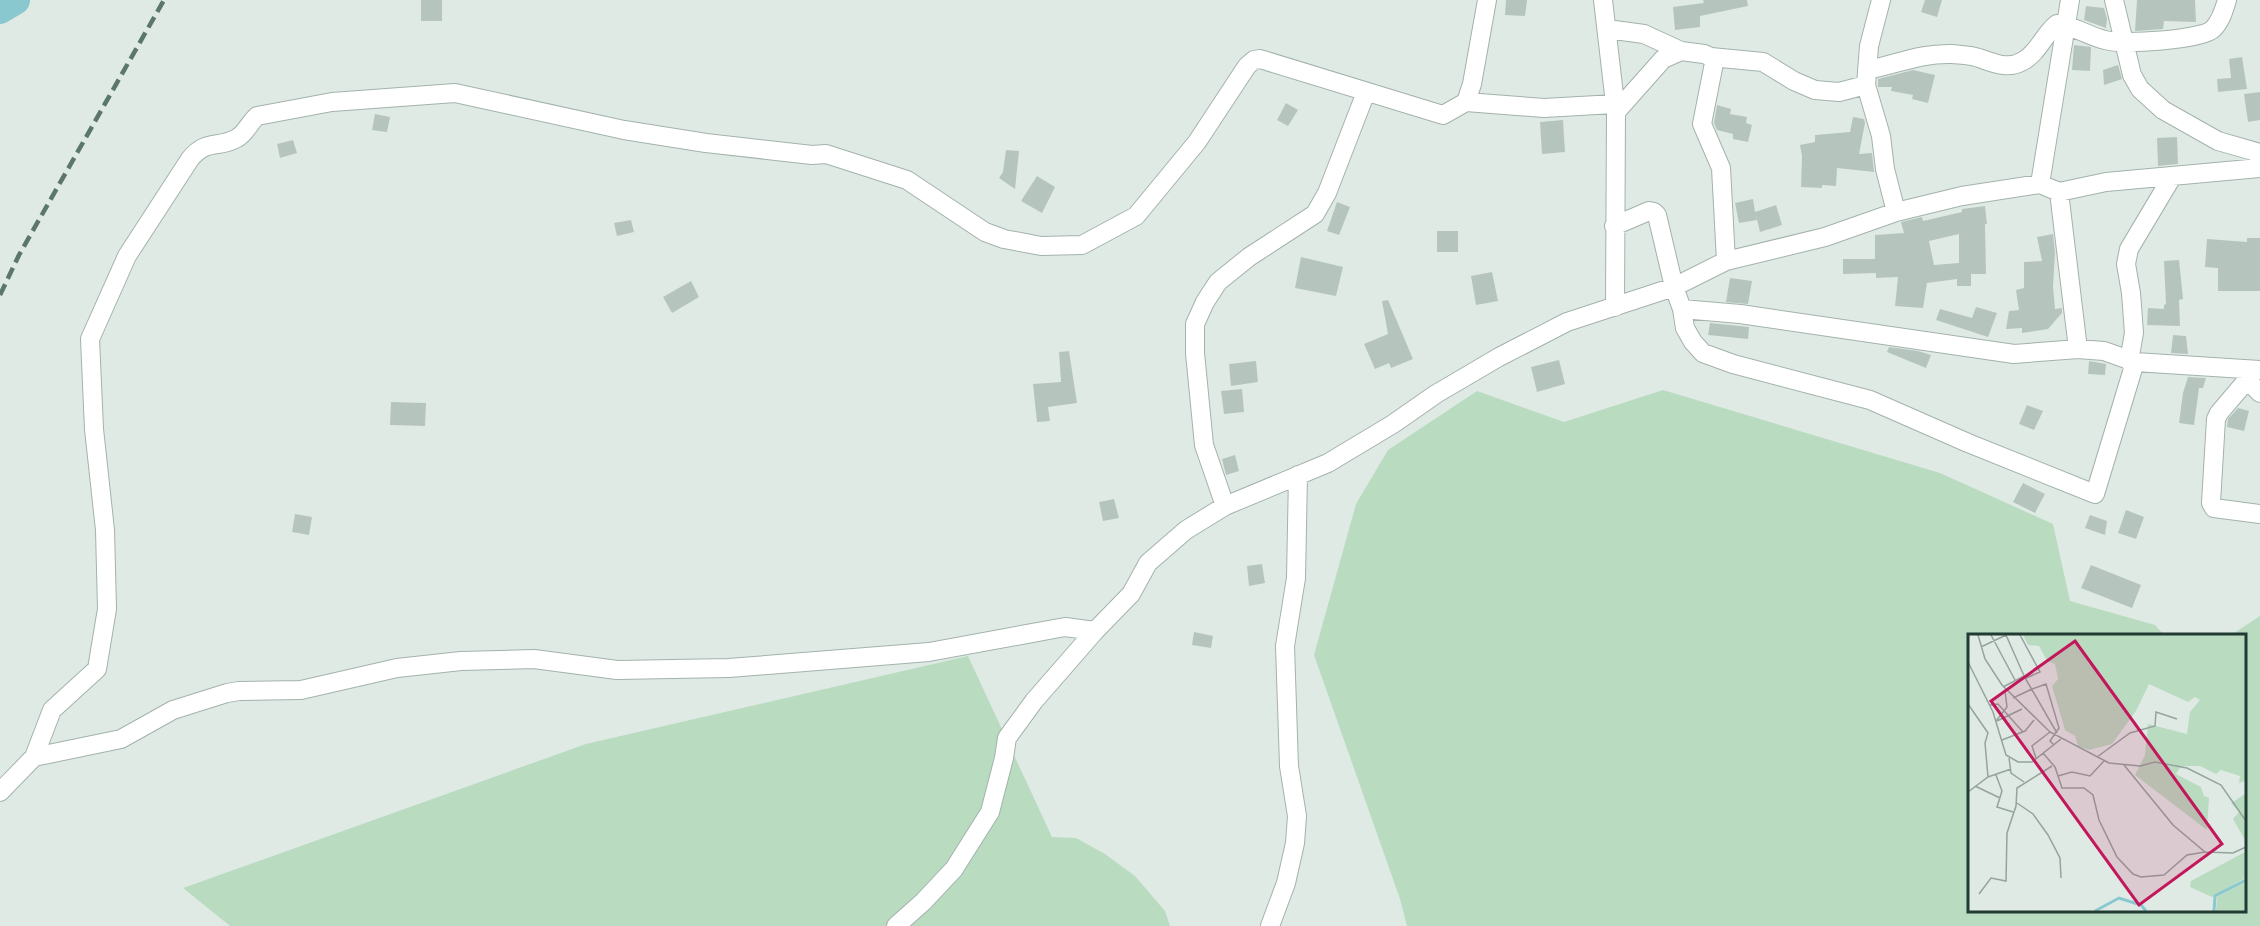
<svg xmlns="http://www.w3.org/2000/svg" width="2260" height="926" viewBox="0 0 2260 926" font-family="'PT Sans',sans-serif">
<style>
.green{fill:#b9dbc0}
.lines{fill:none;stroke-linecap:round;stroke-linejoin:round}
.river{stroke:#89c8ce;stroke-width:30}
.building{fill:#b5c5be;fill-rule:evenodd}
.minor-casing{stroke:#a3b2ac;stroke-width:20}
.minor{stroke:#fff;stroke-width:18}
.rail{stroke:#5b766d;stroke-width:4.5;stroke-dasharray:12 6;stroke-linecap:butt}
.inset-river{fill:none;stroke:#89c8ce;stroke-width:3}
.inset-road{fill:none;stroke:#94a49d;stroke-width:1.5}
.view{fill:#c2185b;fill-opacity:0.15;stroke:#c2185b;stroke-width:3}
.inset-edge{fill:none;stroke:#213a32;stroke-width:3}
</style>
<rect width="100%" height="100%" fill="#e0eae5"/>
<!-- green -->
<path class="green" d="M1663,390l277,83 113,51 17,77 85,24 9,10h-195v275h275v-275h-13l29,-19v310h-853l-7,-27 -86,-244 42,-151 32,-54 89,-59 87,31z
M968,656l84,181 24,1 29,16 30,22 30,35 5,15h-940l-47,-38 403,-144z"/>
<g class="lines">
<!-- river -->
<path class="river" d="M0,9l15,-9"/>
</g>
<!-- building -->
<path class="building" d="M421,0h21v21h-21z
M1506,0h21l-2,16 -20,-1z
M1703,0h44l1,6 -48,10v11l-25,3 -2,-23 31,-4z
M1925,0h17l-5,17 -16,-5z
M2137,0h58l1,22 -32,-1 -1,8 -28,2z
M2086,6l18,2 3,11 -1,9 -22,-8z
M2074,45l17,2 -1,24 -18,-1z
M2242,57l5,32 -29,3 -1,-13 14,-1 -2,-19z
M2118,65l4,14 -18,6 -1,-15z
M1913,70l22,5 -7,28 -16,-4 1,-4 -22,-4 1,-4h-14v-8z
M2260,92v28l-12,2 -4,-28z
M1286,103l12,7 -10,16 -11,-6z
M1717,105l14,4 -1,5 17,3 -1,6 6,2 -4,17 -15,-3v-5l-16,-4 -3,-7z
M375,114l15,3 -3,15 -15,-2z
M1853,117l11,2 1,4 -6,31 13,-1 2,19 -37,-4 -1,18 -14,-1v3l-21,-1 1,-31 -2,-11 15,-3v-7l35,-3z
M1563,120l2,32 -23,2 -2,-32z
M2177,137l1,27 -20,2 -1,-28z
M293,140l4,13 -17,5 -3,-14z
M1006,150l13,1 -4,38 -16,-11 4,-6z
M1037,176l18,11 -13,26 -21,-12z
M1753,199l2,13 21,-7 6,20 -22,7 -4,-17 1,5 -18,3 -4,-20z
M1337,202l13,5 -11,28 -12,-4z
M1985,206l2,18h-2l1,50h-15v12h-14v-7l-30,4 -4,25 -28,-2 3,-29 -22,1v-5l-33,1v-15h32v-24l29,-2 -3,-11 21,-5 1,4 39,-9v-3zM1959,234v29l-25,2 -5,-24z
M631,220l3,12 -17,4 -3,-13z
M1437,231h21v21h-21z
M2053,234l2,18 -2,35 2,22 7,-1v5l-14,16 -26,4v-5l-16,1 3,-18 10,-1 -3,-20 8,-2v-26l18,-1 -5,-24z
M2247,238h13v53h-42v-23l-13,-1 2,-28 40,3z
M1301,257l42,10 -7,29 -41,-8z
M2179,260l4,39 -4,1 1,26 -33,-1 1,-17 16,1v-4l2,-1 -2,-43z
M1492,272l6,29 -22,4 -5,-29z
M1730,278l22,3 -4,23 -22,-2z
M691,281l8,16 -27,16 -9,-16z
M1388,300l25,59 -22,9 -2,-5 -14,6 -11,-25 24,-10 -6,-33z
M1976,307l21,6 -9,24 -52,-17 4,-11 32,9z
M1710,323l39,4 -1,12 -40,-4z
M2173,335l13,1 2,18 -17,-1z
M1889,347l29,4 13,4 -5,13 -39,-16z
M1069,351l8,52 -29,4 2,14 -13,1 -4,-38 28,-2 -2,-30z
M1559,360l6,24 -28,8 -6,-25z
M1256,361l2,21 -27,4 -2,-22z
M2089,361l17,3 -1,11 -17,-1z
M2188,377l18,1 -3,10h-4l-5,37 -15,-2 4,-30z
M1242,389l2,23 -20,2 -3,-23z
M391,402l35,1 -1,23 -35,-1z
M2027,405l16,6 -9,19 -15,-6z
M2238,408l11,3 -5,20 -17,-4 1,-8z
M1235,455l4,16 -13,4 -4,-16z
M2023,483l22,11 -10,19 -22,-11z
M1114,499l5,19 -16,3 -4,-19z
M2126,510l18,7 -8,22 -18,-6z
M295,514l17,3 -3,18 -17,-3z
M2090,515l17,6 -2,14 -20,-7z
M1262,564l3,19 -16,3 -2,-20z
M2091,565l50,20 -9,23 -51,-20z
M1194,632l19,4 -2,12 -19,-3z"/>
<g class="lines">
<defs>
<path id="minor" d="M1603,0l13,112 -1,195
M1881,0l-12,46 -3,39 15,51 4,33 11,43
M2114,0l18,75 8,14 23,21 55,31 42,12
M1607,29l37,5 37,17 23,3 7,3 3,6 -12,61 19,44 5,93
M1711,57l52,5 31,19 21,9 24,2 27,-7
M1867,70c31,-6 53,-17 85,-16 9,1 19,1 27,4 15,5 29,12 44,3 15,-8 21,-27 34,-37 18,2 31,12 48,16 17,5 97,0 108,-11 8,-8 11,-19 14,-29
M1466,102l6,-18 15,-84
M1616,112l47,-53 18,-8
M2040,184l30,-184
M2059,192l19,157
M1614,226l35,-15 5,1 3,3 17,72 8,22 3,19 8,14 10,11 30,11 137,36 98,43 127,51 40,-132
M1682,309l58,5 274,40 64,-5 26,2 31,11 125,8
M2129,361l5,-28 -3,-40 -5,-29 3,-15 43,-72
M2252,370l-5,10 13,13
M2247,380l-28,33 -3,6 -5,84 3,5 46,6
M1225,506l-21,-61 -9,-92v-29l10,-22 13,-20 31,-25 66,-43 12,-21 39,-101
M34,757l18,-47 45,-41 10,-60 -2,-79 -11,-101 -4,-90 37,-83 63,-97c17,-21 29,-10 47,-21 8,-4 13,-16 20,-22l75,-14 123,-9 169,37 82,13 106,12 14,-1 81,26 78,52 19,7 37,7 41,-1 54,-29 61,-74 50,-76 7,-6 6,-1 183,56 23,-13 78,6 71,-4
M0,792l34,-35 87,-18 52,-29 54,-17 12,-2 62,-1 96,-22 64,-7 73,-2 83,11 112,-2 200,-16 136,-25 30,4
M896,926l27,-24 31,-33 36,-57 14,-54 3,-20 27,-37 61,-70 36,-37 17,-31 38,-33 39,-24 103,-43 65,-39 43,-30 63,-37 68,-35 107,-35 52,-26 99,-24 71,-25 66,-16 78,-12 19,8 47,-10 154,-14
M1270,926l16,-43 9,-40 2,-27 -8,-50 -4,-120 11,-68 2,-103"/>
</defs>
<!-- minor casing -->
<use href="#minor" class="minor-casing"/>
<!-- minor -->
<use href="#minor" class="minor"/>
<!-- rail -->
<path class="rail" d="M0,295l19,-40 145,-255"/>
</g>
<!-- overview -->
<g transform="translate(1968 634)">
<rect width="278" height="278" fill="#e0eae5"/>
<path d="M55,1h222v146l-6,2 1,-7 -19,-6 -5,4 -16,-8h-19l-5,8 25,13 3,9 5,2 -2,32 -72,-55 10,-20 3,-31 39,10 3,-22 10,-12 -5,-3 -7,5 -39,-18 -13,27 -24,33 -23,6 -11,-4 -3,-10 -10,-6 -13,-44 6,-7 -3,-15 -8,-3 -8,-15 -11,-1zM277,160v46l-12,-21 6,-7 -8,-9zM277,218v26l-33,19 -22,-10 1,-6zM277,248v29h-29l1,-14z" fill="#b9dbc0"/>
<path class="inset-river" d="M127,277l24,-13 22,7 5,6M246,277l1,-15 31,-16"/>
<path class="inset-road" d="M10,1l7,24 17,26 48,47 59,31 31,3 15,-4 32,6 34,17 25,36M23,1l24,45M38,1l19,43M52,1l20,37 -14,6M13,13l25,-12M0,28l25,50 13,43 12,7h14l29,-23M35,53l21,-11 33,57M64,55l14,-5 13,44 -9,13 4,4M45,64l19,-9M0,70l20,29 -3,10 3,34M22,71l8,-1 25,28M28,87l11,-14 -2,-16M29,87l25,-12M34,106l23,-9 9,-11M75,119l12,14 7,21h22l9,7 6,25 18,37 16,17 8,3 23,-2 23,-20 18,-3M129,123l33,-24 25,-7 1,-14 21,7M41,124l2,15 13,9M68,124l-4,-12 18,-14M156,131l49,60 32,27 28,1 13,-6M28,141l6,16 -5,16 16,5M90,142l14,-4 18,4 14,-15M7,152l25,12M0,158l20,-15 23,-8M49,169l16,11 15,21 12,23 1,20M11,260l12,-16 15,3 1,-48 9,-27 1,-18 35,-22"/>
<path class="view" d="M107,7l147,203 -83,61 -148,-204z"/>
<rect width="278" height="278" class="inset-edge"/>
</g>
</svg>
